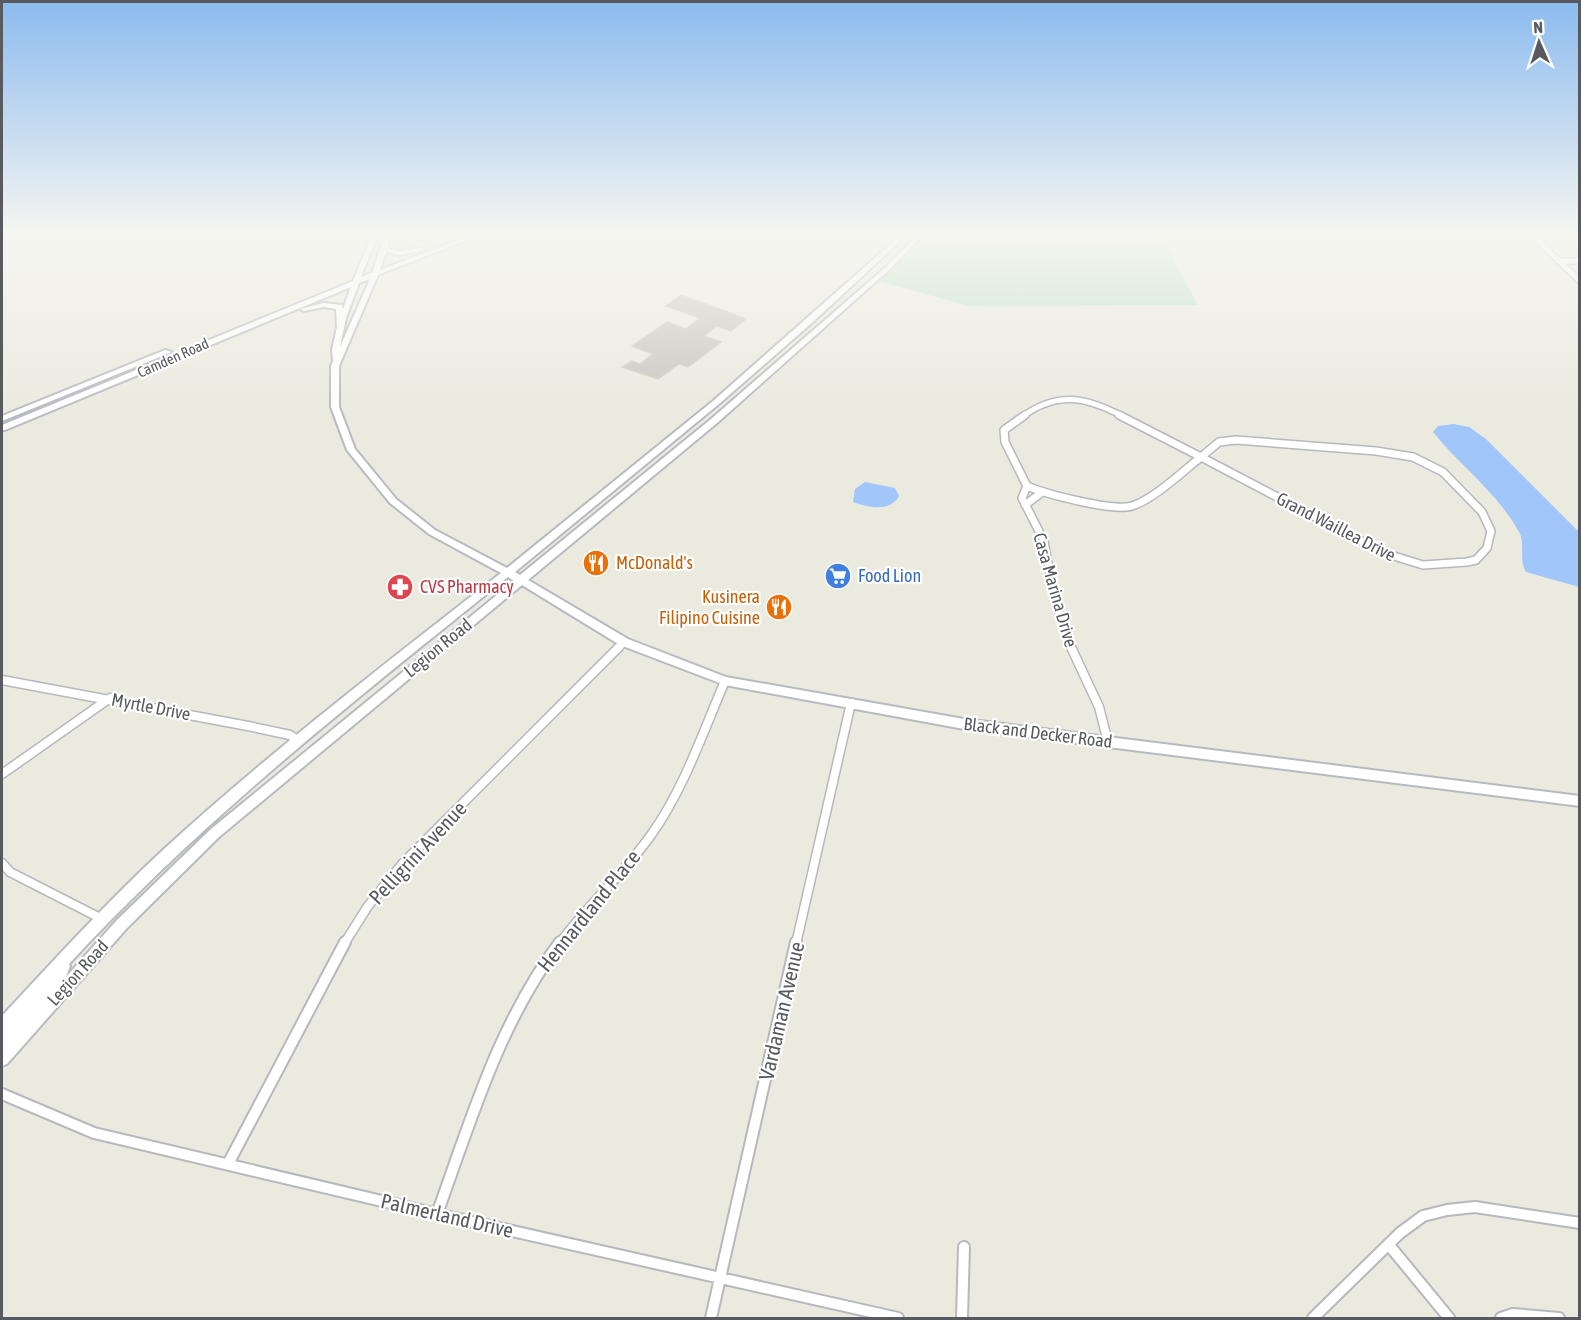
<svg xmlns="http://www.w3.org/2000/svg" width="1581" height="1320" viewBox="0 0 1581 1320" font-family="'Asap Condensed',sans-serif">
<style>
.green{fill:#bde1c2}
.water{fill:#a1c6f9}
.building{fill:#c6c4bd;stroke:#cfccbe;stroke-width:1.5}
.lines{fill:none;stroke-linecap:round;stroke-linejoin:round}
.street-far3-casing{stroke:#b7b8be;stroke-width:8}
.street-far2-casing{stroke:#b7b8be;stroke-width:10}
.street-far1-casing{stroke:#b7b8be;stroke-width:11}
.street-casing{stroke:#b7b8be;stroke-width:14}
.secondary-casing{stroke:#b8bac1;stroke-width:4}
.street-far3{stroke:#fff;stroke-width:5}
.street-far2{stroke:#fff;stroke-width:7}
.street-far1{stroke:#fff;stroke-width:8}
.street{stroke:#fff;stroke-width:10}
.secondary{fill:#fff;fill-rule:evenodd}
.labels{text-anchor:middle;stroke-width:4.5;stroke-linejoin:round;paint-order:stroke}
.far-street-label{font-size:15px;fill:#585a60;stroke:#fff}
.street-label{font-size:18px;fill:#585a60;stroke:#fff}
.food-label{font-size:18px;fill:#c56008;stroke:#fff;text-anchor:start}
.shop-label{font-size:18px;fill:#366cbe;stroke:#fff;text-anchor:start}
.health-label{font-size:18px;fill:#be3a42;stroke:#fff;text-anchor:start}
.near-street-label{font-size:21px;fill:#585a60;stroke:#fff}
</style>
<rect width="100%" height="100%" fill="#ebeadf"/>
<!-- green -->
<path class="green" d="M925,234h234l39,71 -229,1 -91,-25z"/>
<!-- water -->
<path class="water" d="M1454,424l15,3 17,12 93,93v55l-53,-15c-8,-14 0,-28 -7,-40 -22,-40 -59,-66 -86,-100l5,-6z
M865,482l30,6 4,8c-9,17 -32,11 -46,6l2,-13z"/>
<!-- building -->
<path class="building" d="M681,295l65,24 -15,12 -14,-5 -13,10 17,6 -33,25 -9,-3 -21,15 -36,-12 10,-6 8,3 13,-10 -21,-8 35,-24 19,7 14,-11 -34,-12z"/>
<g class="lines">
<defs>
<path id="street-far3" d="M1537,234l-4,1 1,2 46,44
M1558,261h22
M1023,416c35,-25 63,-19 99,0"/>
<path id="street-far2" d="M1025,415l-21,15 1,12 22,44c19,8 87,26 105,20 22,-7 50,-34 69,-49
M1119,415l82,42
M1236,440l140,11 37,6 30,15 39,40 9,19 -4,17 -11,12 -9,2 -44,3 -39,-12 -183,-96 18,-15z
M1027,486l-5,12 22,43 10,57 17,50
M1025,505l16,-12
M618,648l6,-6"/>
<path id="street-far1" d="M1071,647l28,60 9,35
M2,680l246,46 42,9 9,6
M2,774l108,-76
M2,863l8,9 92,47
M344,944l24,-38 35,-43 216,-216
M559,944c28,-38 66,-72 92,-109 33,-46 52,-103 74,-154
M796,944l55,-241"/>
<path id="street" d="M2,1094l92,39 343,81 461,104
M228,1164l117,-222
M437,1214c34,-94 62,-191 123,-272
M1389,1245l60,73
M711,1318l85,-376
M962,1318l2,-71
M1313,1318l87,-85 23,-17 24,-6 28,-3 105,16
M1501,1318l12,-4 46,4"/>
<path id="secondary" d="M372,234h6l-17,43 11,-4 13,-39h6l-3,10 2,5 10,2 20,-3 3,2 -23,5 -14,-3 -6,18 94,-36h8l-104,41 -39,91v41l16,42 41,50 39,31 72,38 206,-167 189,-167h6l-94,87 -95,83 -204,168 5,3 191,-156 175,-152 32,-33h6l-34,35 -173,154 -189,157 100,59 98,38 238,42 616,77v10l-616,-77 -239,-44 -105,-40 -98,-60 -303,252 -92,91 -120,136 -5,2v-50c52,-56 104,-113 161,-166 107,-98 223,-187 338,-277l-72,-39 -39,-31 -43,-53 -16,-43v-41l2,-5 -1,-11 5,-23 -1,-18 -12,-2 -20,4 -4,-2 24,-6 18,2 1,4 8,-22 -346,143h-3v-5l351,-144zM370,279l-30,68 6,-29 13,-35zM508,577l6,4 -303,248 -94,91 -51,57 4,-11 -1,-2c133,-144 287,-265 439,-387z
M165,350l7,2 -170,69v-5z"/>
</defs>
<!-- street-far3 casing -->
<use href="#street-far3" class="street-far3-casing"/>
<!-- street-far2 casing -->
<use href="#street-far2" class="street-far2-casing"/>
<!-- street-far1 casing -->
<use href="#street-far1" class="street-far1-casing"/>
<!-- street casing -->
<use href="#street" class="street-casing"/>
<!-- secondary casing -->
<use href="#secondary" class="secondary-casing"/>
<!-- street-far3 -->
<use href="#street-far3" class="street-far3"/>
<!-- street-far2 -->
<use href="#street-far2" class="street-far2"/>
<!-- street-far1 -->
<use href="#street-far1" class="street-far1"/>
<!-- street -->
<use href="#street" class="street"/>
<!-- secondary -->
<use href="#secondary" class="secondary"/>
</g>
<!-- sky -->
<linearGradient id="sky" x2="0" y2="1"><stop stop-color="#8bbbef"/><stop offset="0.56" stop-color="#f6f6f1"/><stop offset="1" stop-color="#f6f6f1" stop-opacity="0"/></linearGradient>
<rect width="1581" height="418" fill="url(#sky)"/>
<!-- icons -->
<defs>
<symbol id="restaurant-disc" viewBox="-11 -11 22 22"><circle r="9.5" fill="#e8710a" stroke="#fff"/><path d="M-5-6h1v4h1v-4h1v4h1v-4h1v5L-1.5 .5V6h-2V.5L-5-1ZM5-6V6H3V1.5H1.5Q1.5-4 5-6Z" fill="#fff"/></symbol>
<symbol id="supermarket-disc" viewBox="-11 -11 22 22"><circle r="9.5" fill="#3f7fe0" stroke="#fff"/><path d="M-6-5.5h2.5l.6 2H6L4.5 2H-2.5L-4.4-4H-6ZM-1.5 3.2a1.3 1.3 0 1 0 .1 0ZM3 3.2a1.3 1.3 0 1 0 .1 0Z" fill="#fff"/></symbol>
<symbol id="pharmacy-disc" viewBox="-11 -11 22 22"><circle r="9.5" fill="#e0444e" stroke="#fff"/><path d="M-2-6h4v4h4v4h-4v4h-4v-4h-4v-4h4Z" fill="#fff"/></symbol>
</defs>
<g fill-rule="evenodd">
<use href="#restaurant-disc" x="581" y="548" width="30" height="30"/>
<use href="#supermarket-disc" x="823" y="561" width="30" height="30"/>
<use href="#pharmacy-disc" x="385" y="572" width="30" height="30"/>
<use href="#restaurant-disc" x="764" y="592" width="30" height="30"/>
</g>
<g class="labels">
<!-- far-street labels -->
<g class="far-street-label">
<text transform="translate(173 358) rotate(-24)" y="5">Camden Road</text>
</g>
<!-- street labels -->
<g class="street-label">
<text transform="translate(1336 527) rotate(27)" y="6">Grand Waillea Drive</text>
<text transform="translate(1055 590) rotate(74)" y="6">Casa Marina Drive</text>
<text transform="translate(438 648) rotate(-39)" y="6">Legion Road</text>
<text transform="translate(151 707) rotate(11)" y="6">Myrtle Drive</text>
<text transform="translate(1038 733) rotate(7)" y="6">Black and Decker Road</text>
<text transform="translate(78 973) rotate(-48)" y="6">Legion Road</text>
</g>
<!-- food labels -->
<g class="food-label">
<text x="616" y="569">McDonald's</text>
<text x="760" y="603" text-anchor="end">Kusinera<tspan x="760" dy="21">Filipino Cuisine</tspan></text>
</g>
<!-- shop labels -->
<g class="shop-label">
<text x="858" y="582">Food Lion</text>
</g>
<!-- health labels -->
<g class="health-label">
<text x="420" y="593">CVS Pharmacy</text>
</g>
<!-- near-street labels -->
<g class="near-street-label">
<text transform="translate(418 853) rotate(-47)" y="7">Pelligrini Avenue</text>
<text transform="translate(589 911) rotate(-51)" y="7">Hennardland Place</text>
<text transform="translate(782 1011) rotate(-77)" y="7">Vardaman Avenue</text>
<text transform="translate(447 1216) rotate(13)" y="7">Palmerland Drive</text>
</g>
</g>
<!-- border -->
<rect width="1581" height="1320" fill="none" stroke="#585a60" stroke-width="6"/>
<!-- north arrow -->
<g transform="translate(1539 42) rotate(357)" stroke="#ffffff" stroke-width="4.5" paint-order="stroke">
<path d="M0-4.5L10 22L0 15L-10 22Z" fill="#585a60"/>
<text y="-9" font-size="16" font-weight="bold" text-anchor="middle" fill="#585a60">N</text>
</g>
</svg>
